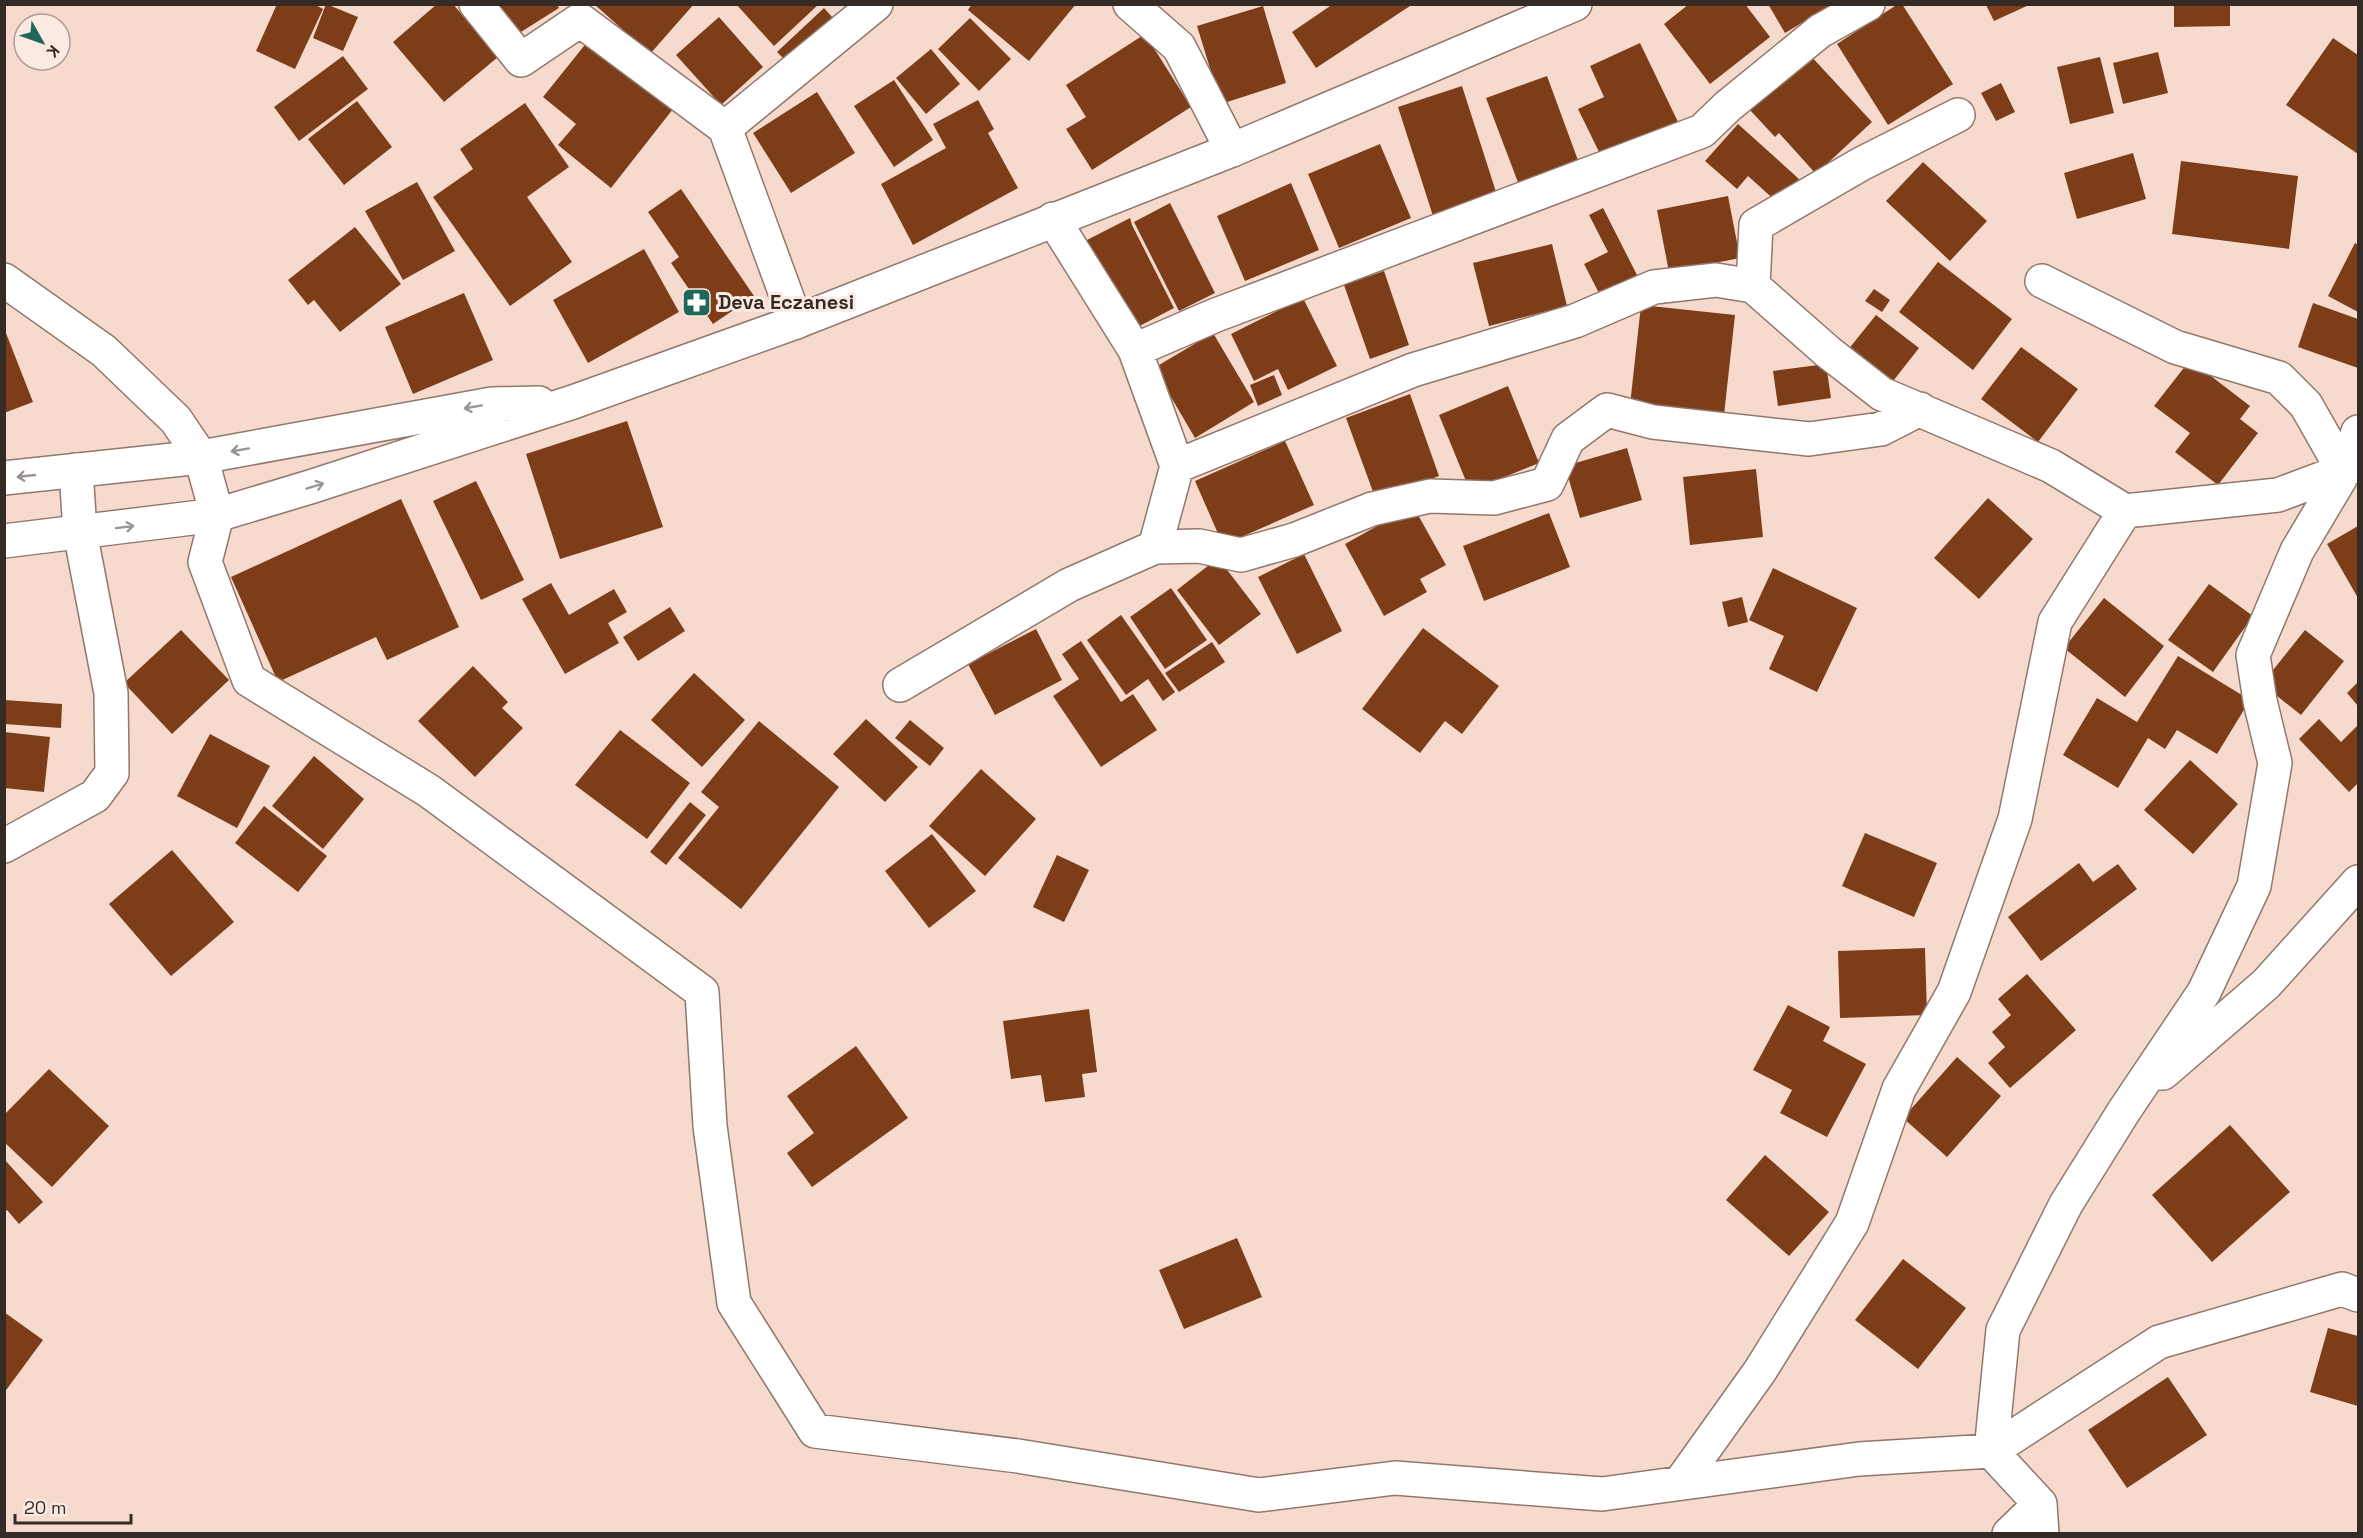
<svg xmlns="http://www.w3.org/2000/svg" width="2363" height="1538" viewBox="0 0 2363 1538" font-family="'Space Grotesk',sans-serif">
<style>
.building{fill:#7d3d18}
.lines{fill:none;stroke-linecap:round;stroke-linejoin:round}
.minor-casing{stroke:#91786c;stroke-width:36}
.secondary-casing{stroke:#91786c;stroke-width:36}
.minor{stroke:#fff;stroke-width:33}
.secondary{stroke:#fff;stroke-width:33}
.oneway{stroke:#9a9592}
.labels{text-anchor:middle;stroke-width:6;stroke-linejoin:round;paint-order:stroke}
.poi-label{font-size:20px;font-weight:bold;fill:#352b26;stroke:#fbeae2;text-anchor:start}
</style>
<rect width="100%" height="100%" fill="#f6dacd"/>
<!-- building -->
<path class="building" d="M277,4h37l9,5 -28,60 -39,-18z
M326,4l32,13 -15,34 -30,-13z
M437,4h16l45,53 -54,45 -51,-60z
M493,4h64l2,4 -46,29z
M594,4h100l-44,50z
M736,4h83l-45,42z
M972,4h104l-47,57 -61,-51z
M1333,4h80l-97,64 -24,-36z
M1689,4h56l25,33 -60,47 -46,-60z
M1768,4h65l-48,29z
M1898,4h4l51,80 -65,41 -51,-81z
M2174,4h56v22l-56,1z
M1986,5h43l-35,16z
M1263,6l23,77 -65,21 -24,-78z
M824,8l9,10 -46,44 -10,-10z
M719,17l44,50 -42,38 -45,-50z
M970,18l41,41 -32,32 -41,-42z
M1145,34l46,73 -99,63 -26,-41 20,-12 -20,-32z
M2333,38l25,17v99l-72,-49z
M588,41l85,68 -62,79 -53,-43 18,-21 -33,-27z
M1640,43l39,81 -76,36 -25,-51 26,-12 -14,-31z
M931,49l29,35 -34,30 -30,-36z
M2158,52l10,41 -45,11 -10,-41z
M1809,54l63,68 -56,52 -37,-41 -4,4 -25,-27z
M343,56l25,33 -69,52 -25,-34z
M2100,57l14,56 -44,11 -13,-57z
M1547,76l32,87 -60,22 -33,-87z
M894,80l39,60 -39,27 -40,-61z
M2001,83l14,29 -19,9 -15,-28z
M1462,86l35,109 -64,21 -35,-109z
M817,92l38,61 -64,40 -38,-60z
M978,100l16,29 -6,4 30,55 -105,57 -32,-61 65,-36 -13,-24z
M357,101l35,46 -48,38 -36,-46z
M525,103l44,64 -42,30 45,65 -62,44 -77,-109 40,-28 -13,-20z
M1738,124l61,55 -21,24 -30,-27 -11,13 -32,-28z
M1380,144l31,74 -72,30 -31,-74z
M2133,153l13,46 -69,20 -13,-46z
M2181,161l117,15 -9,73 -117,-15z
M1923,162l64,59 -37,40 -64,-60z
M417,182l38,69 -52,29 -38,-69z
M1291,183l28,67 -74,31 -28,-65z
M681,189l73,107 -41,28 -42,-61 8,-6 -31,-45z
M1728,196l12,62 -71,14 -12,-62z
M1170,203l45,90 -36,18 -45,-89z
M1603,208l34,67 -38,18 -15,-29 24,-12 -19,-37z
M1130,218l2,7 42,83 -44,23 -45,-90z
M355,227l46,57 -61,48 -26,-32 -6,5 -20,-25z
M2355,243l3,2v67l-30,-16z
M1552,244l15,62 -78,20 -16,-63z
M644,249l35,63 -91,51 -35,-63z
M1938,262l74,57 -39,51 -74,-58z
M1384,271l25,74 -39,14 -26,-74z
M1874,289l16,11 -8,12 -17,-11z
M464,293l29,67 -80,34 -28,-67z
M1303,298l34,68 -49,24 -10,-21 -24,12 -23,-47z
M2313,303l45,16v49l-60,-21z
M1641,305l94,10 -11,100 -94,-10z
M1876,315l43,33 -29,37 -43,-34z
M4,328l29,74 -29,11z
M1213,333l41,69 -59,36 -41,-70z
M2021,347l57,42 -40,53 -57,-43z
M2190,360l60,46 -10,13 18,14 -40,52 -43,-33 15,-19 -36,-27z
M1826,364l5,34 -53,8 -5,-35z
M1274,375l8,20 -24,11 -8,-21z
M1508,386l31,77 -69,28 -31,-76z
M1410,394l29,82 -63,24 -30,-82z
M627,421l36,106 -103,32 -34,-105z
M1285,441l29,64 -91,40 -28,-64z
M1627,448l15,52 -62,18 -15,-52z
M1756,469l7,68 -73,8 -7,-68z
M476,481l48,99 -43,20 -48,-99z
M1988,498l45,41 -54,60 -45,-41z
M401,499l58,128 -72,33 -11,-23 -98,45 -47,-105z
M1413,506l33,59 -26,14 7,13 -43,24 -39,-72z
M1549,513l21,54 -86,34 -21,-55z
M2358,526v72l-31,-54z
M1304,554l38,77 -45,23 -39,-77z
M1218,558l43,56 -42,31 -42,-55z
M1773,568l84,40 -40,84 -48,-23 15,-33 -35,-16z
M551,583l18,32 45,-26 13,23 -19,11 11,20 -54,31 -43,-75z
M2209,584l44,32 -40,56 -45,-32z
M1171,588l36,52 -42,29 -35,-52z
M1742,597l6,25 -20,5 -6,-25z
M2104,598l60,48 -39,51 -61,-49z
M670,607l15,24 -47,30 -15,-24z
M1121,615l54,77 -12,9 -15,-22 -22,16 -39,-55z
M1423,628l76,58 -37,48 -17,-13 -25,32 -58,-44z
M1036,629l26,51 -67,35 -27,-51z
M181,630l48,50 -57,54 -48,-51z
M2305,630l39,31 -43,54 -39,-31z
M1081,641l40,61 12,-8 24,36 -56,37 -48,-71 26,-17 -17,-25z
M1212,642l13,20 -46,30 -14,-19z
M2178,656l72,44 -33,54 -40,-24 -12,19 -17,-11 -30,50 -55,-33 34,-57 40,24z
M473,666l35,36 -6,6 21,20 -48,49 -57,-56z
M694,673l51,47 -43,47 -51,-47z
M2358,682v24l-11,-13z
M4,700l58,4 -1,24 -57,-4z
M866,719l52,48 -33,35 -52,-48z
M2319,719l22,23 17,-17v58l-9,9 -50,-53z
M910,720l34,28 -14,18 -35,-28z
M759,721l80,66 -98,122 -63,-51 41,-51 -18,-15z
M620,730l70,53 -43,56 -72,-54z
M4,732l46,5 -6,55 -40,-4z
M210,734l60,32 -33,62 -60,-32z
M314,756l50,43 -41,50 -51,-43z
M2190,760l48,44 -45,50 -49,-44z
M981,769l55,50 -51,57 -56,-50z
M690,802l16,13 -40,50 -16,-13z
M264,806l63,50 -29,36 -63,-49z
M1865,833l72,30 -23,54 -72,-31z
M932,834l44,57 -47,37 -44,-57z
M172,850l62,72 -63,54 -62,-72z
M1057,855l32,15 -25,52 -31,-15z
M2079,863l14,19 25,-18 19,25 -96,72 -33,-44z
M1925,948l2,67 -87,3 -2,-67z
M2027,974l49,56 -66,58 -22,-25 17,-16 -13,-15 19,-17 -13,-16z
M1788,1005l42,22 -7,14 43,23 -39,73 -47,-24 12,-23 -39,-20z
M1089,1009l8,63 -15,2 3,23 -40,5 -4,-27 -30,4 -8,-58z
M856,1046l52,72 -96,69 -25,-34 27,-20 -27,-37z
M1957,1057l44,39 -54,61 -44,-39z
M49,1069l60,57 -57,61 -48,-45v-27z
M2230,1125l60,67 -78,70 -60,-67z
M1765,1155l64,57 -40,44 -63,-56z
M4,1159l39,43 -24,22 -12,-14 -3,2z
M1237,1238l25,59 -78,32 -25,-59z
M1903,1259l63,49 -48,61 -63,-49z
M4,1312l39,28 -39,53z
M2328,1328l30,8v70l-48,-14z
M2168,1377l39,58 -80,53 -39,-58z"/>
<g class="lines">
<defs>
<path id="minor" d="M476,4l45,56 59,-40 145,108 71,194
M1130,4l49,43 53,103
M725,128l151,-124
M1053,219l82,131 42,116 236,-96 162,-49 79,-34 62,-7 37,6 75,66 54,42 169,72 74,45 153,-16 80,-30
M4,280l100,71 72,69 25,37 16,58 -12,47 44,118 180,111 273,201 8,134 24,177 81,128 203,25 241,39 136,-17 207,16 257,-35 132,-8 168,-109 183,-53 16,6
M2042,281l133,66 104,31 27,27 38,67
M1753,286l3,-61 105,-61 97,-49
M1135,350l81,-35 486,-184 26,-25 92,-75 48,-27
M1155,547l44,-1 42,9 53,-15 78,-31 58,-13 64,2 53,-14 21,-45 39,-29 46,12 156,17 72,-10 39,-20
M900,685l169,-100 86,-38 22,-81
M4,846l91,-50 17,-23 -1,-80 -31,-161 -4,-62
M2163,1073l103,-89 92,-102
M1680,1483l80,-112 92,-148 47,-134 55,-97 61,-173 40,-197 70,-111
M2009,1534l31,-30
M2042,1534l-2,-30 -49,-53 12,-121 63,-126 58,-93 80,-119 50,-106 21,-123 -15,-62 -7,-46 44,-104 47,-79 14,-40"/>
<path id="secondary" d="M4,478l197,-21 291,-53 47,-1
M4,541l213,-26 93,-28 263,-85 223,-80 436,-172 343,-146"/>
</defs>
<!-- minor casing -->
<use href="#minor" class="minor-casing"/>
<!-- secondary casing -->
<use href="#secondary" class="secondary-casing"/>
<!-- minor -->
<use href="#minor" class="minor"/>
<!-- secondary -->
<use href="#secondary" class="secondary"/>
</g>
<!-- one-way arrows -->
<defs><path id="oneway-shaft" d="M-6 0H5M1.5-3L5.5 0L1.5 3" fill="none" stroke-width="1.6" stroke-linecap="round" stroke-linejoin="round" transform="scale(1.5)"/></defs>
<g class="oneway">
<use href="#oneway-shaft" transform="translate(473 407) rotate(170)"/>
<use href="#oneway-shaft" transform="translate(240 450) rotate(170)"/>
<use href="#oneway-shaft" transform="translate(26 476) rotate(174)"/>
<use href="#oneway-shaft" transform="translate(315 486) rotate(-17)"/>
<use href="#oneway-shaft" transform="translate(125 527) rotate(-7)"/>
</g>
<!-- icons -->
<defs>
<symbol id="pharmacy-square" viewBox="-11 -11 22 22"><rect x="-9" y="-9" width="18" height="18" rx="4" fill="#20675b" stroke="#fbeae2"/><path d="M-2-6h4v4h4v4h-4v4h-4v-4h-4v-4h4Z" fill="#fff"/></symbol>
</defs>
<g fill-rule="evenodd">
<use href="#pharmacy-square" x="680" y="286" width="33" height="33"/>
</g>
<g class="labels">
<!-- poi labels -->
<g class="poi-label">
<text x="718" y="309">Deva Eczanesi</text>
</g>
</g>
<!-- border -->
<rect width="2363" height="1538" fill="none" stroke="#352b26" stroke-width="12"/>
<!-- north arrow -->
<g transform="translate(42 42) rotate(130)"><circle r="28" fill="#fbeae2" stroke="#ac9e97" stroke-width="1.5"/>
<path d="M0-4.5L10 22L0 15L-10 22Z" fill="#20675b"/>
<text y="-9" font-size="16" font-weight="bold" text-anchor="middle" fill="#352b26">K</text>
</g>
<!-- scale -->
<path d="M15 1514v9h116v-9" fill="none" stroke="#352b26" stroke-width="3"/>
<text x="24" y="1514" font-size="18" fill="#352b26" stroke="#fbeae2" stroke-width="4.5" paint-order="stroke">20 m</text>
</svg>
